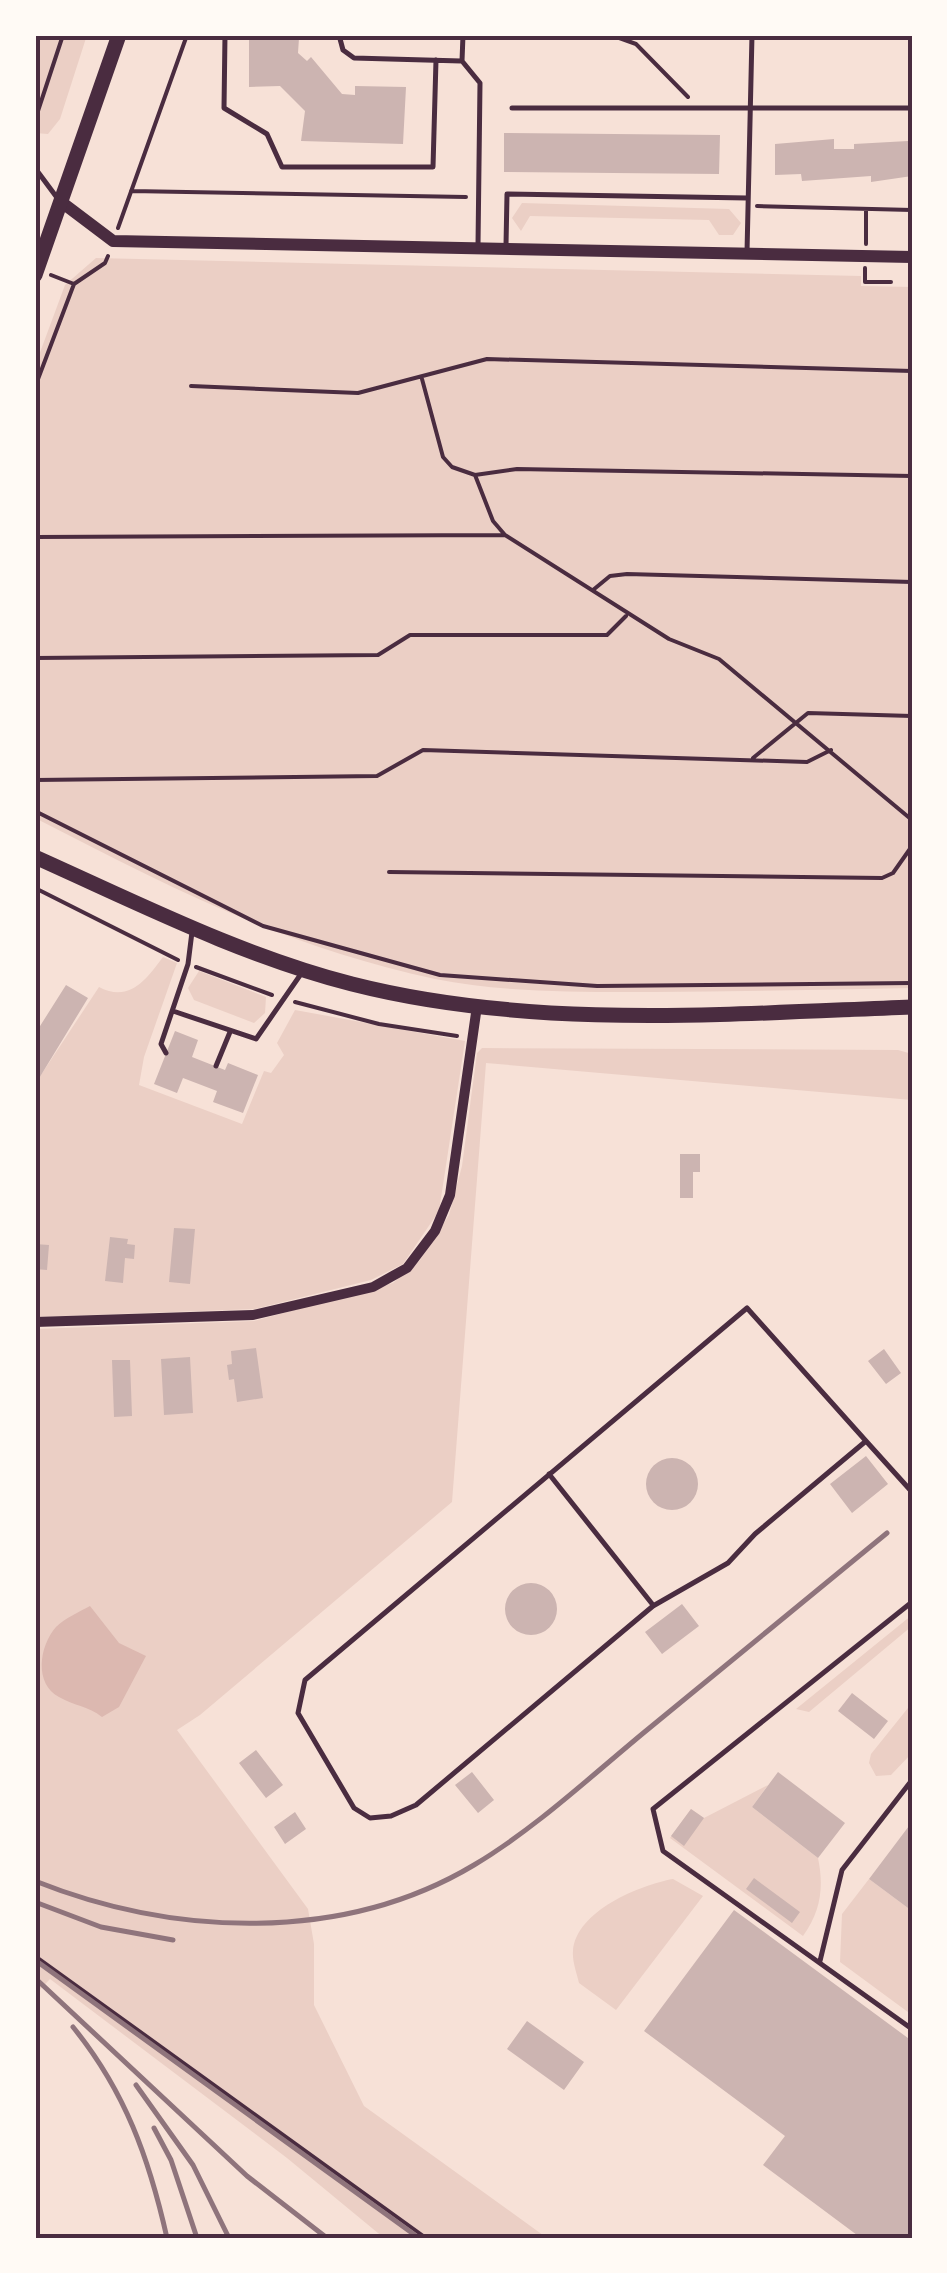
<svg xmlns="http://www.w3.org/2000/svg" width="947" height="2273" viewBox="0 0 947 2273" font-family="'Work Sans',sans-serif">
<style>
.green{fill:#ebcfc5}
.water{fill:#dcb8b0}
.building{fill:#ccb4b1}
.lines{fill:none;stroke-linecap:round;stroke-linejoin:round}
.path{stroke:#4a2c40;stroke-width:4}
.service{stroke:#4a2c40;stroke-width:5}
.minor{stroke:#4a2c40;stroke-width:10}
.tertiary{stroke:#4a2c40;stroke-width:12}
.secondary{stroke:#4a2c40;stroke-width:15}
.rail{stroke:#8f747c;stroke-width:5}
.neatline{fill:none;stroke:#4a2c40;stroke-width:4}
</style>
<rect width="100%" height="100%" fill="#f7e1d7"/>
<!-- green -->
<path class="green" d="M35,35h52l-27,84 -12,15 -13,-1z
M522,203l207,6 12,14 -8,12h-14l-10,-15 -179,-4 -9,15 -9,-13z
M96,258l765,18v10l51,1v701c-86,2 -172,3 -258,4 -73,0 -148,1 -219,-13 -150,-32 -266,-92 -400,-161v-452l30,-81z
M163,957l14,6 -33,94 -5,28 103,39 22,-53 7,2 13,-18 -7,-12 18,-33 170,31 -26,170 -36,53 -32,16 -116,29 -220,8v-233l64,-97c30,16 47,-7 64,-30z
M199,971l67,26 -1,16 -11,10 -60,-23 -6,-12z
M482,1048l416,2 14,4v46l-426,-37 -34,439 -252,213 -23,15 131,179 6,35v61l50,101 183,132h-163l-97,-80 -237,-179 -15,16v-666l219,-8 139,-38 27,-23 29,-45 13,-49 15,-113z
M912,1615v11l-103,86 -13,-3z
M912,1703v50l-21,22 -15,1 -7,-13 2,-9z
M768,1785l-16,22 66,51c6,29 3,53 -15,78l-133,-98 21,-29 13,9z
M673,1879l30,17 -87,114 -37,-27c-2,-9 -7,-22 -6,-32 3,-40 67,-66 100,-72z
M869,1879l43,32v104l-72,-53 2,-48z"/>
<!-- water -->
<path class="water" d="M90,1606l29,37 27,13 -27,51 -17,10c-14,-11 -27,-11 -43,-20 -25,-13 -20,-51 -3,-70 9,-9 23,-15 34,-21z"/>
<!-- building -->
<path class="building" d="M249,35h58l-8,3 -1,15 9,8 4,-4 31,37 13,1v-9l51,1 -3,57 -102,-3 4,-30 -25,-25 -31,1z
M504,133l216,2 -1,39 -215,-2z
M834,139v10h20v-5l54,-3 4,35 -41,6v-6l-69,5 -1,-7 -26,1v-31z
M66,985l22,13 -53,87v-51z
M175,1031l23,9 -6,17 33,13 3,-7 30,12 -15,38 -30,-11 4,-11 -34,-13 -6,15 -23,-9z
M680,1154h20v18h-7v26h-13z
M174,1228l21,1 -5,55 -21,-2z
M110,1237l18,2 -1,5 8,1 -1,14 -9,-1 -2,25 -18,-2z
M35,1244l14,1 -2,25 -12,-1z
M256,1348l7,50 -26,4 -3,-23 -5,1 -2,-15 5,-1 -1,-13z
M884,1349l17,24 -15,11 -18,-23z
M190,1357l3,56 -29,2 -3,-56z
M112,1360h18l2,56 -18,1z
M866,1456l22,28 -36,29 -22,-29z
M646 1484a26 26 0 1 1 52 0a26 26 0 1 1-52 0Z
M505 1609a26 26 0 1 1 52 0a26 26 0 1 1-52 0Z
M682,1604l17,22 -37,28 -17,-22z
M852,1693l36,28 -14,18 -36,-28z
M256,1750l27,35 -17,13 -27,-35z
M472,1772l22,28 -16,13 -23,-28z
M778,1772l67,51 -27,35 -66,-51z
M691,1809l13,9 -20,28 -13,-10z
M295,1812l11,17 -21,15 -11,-17z
M912,1822v89l-43,-32z
M754,1878l46,34 -8,11 -46,-34z
M734,1910l178,131v197h-51l-98,-73 22,-29 -141,-105z
M527,2021l57,41 -20,28 -57,-41z"/>
<g class="lines">
<!-- path -->
<path class="path" d="M611,35l25,9 52,53
M35,120l28,-85
M131,191l335,6
M757,206l155,4
M866,209v35
M118,228l69,-193
M865,268v14h26
M51,275l23,9
M422,379l21,78 9,10 23,8 18,46 12,14 164,104 50,20 193,161
M191,386l167,7 129,-34 425,12
M35,387l39,-103 31,-21 3,-7
M475,475l42,-6 395,7
M35,537l470,-2
M593,590l17,-14 17,-2 285,8
M35,658l343,-3 32,-20h197l19,-19
M753,758l55,-45 104,3
M35,780l342,-4 46,-26 384,12 24,-12
M35,811l228,115 177,49 157,11 315,-3
M389,872l493,6 11,-5 19,-27
M35,888l143,72
M196,967l76,28
M295,1002l84,22 78,12
M35,1956l391,282"/>
<!-- service -->
<path class="service" d="M225,35l-1,73 43,26 15,33h151l3,-107
M339,35l4,15 11,8 107,3
M463,35l-1,26 18,22 -2,162
M512,108h400
M35,168l23,31
M506,245l1,-51 240,4
M747,252l5,-217
M173,1011l83,28 47,-68
M166,1053l-5,-9 27,-80 4,-32
M216,1066l14,-34
M747,1308l119,133 -111,93 -27,29 -75,43 -237,199 -25,11 -21,2 -16,-10 -56,-95 7,-33z
M866,1441l46,51
M549,1474l104,131
M912,1602l-259,207 10,42 249,178
M820,1961l22,-91 70,-90"/>
<!-- minor -->
<path class="minor" d="M35,1322l218,-7 120,-28 34,-19 28,-37 15,-36 27,-189"/>
<!-- tertiary -->
<path class="tertiary" d="M60,201l53,40 799,16"/>
<!-- secondary -->
<path class="secondary" d="M35,275l84,-240
M35,857c105,47 205,98 317,127 181,46 375,30 560,23"/>
<!-- rail -->
<path class="rail" d="M35,1881c138,55 307,63 439,-16 62,-37 117,-89 173,-135 80,-66 160,-131 240,-197
M35,1902l66,25 72,13
M35,1960l384,278
M35,1978l212,198 80,62
M73,2027c52,64 76,131 94,211
M136,2085l57,80 36,73
M154,2128l17,32 26,78"/>
</g>
<!-- border -->
<rect width="947" height="2273" fill="none" stroke="#fffaf5" stroke-width="75"/>
<rect x="38" y="38" width="872" height="2198" class="neatline"/>
</svg>
